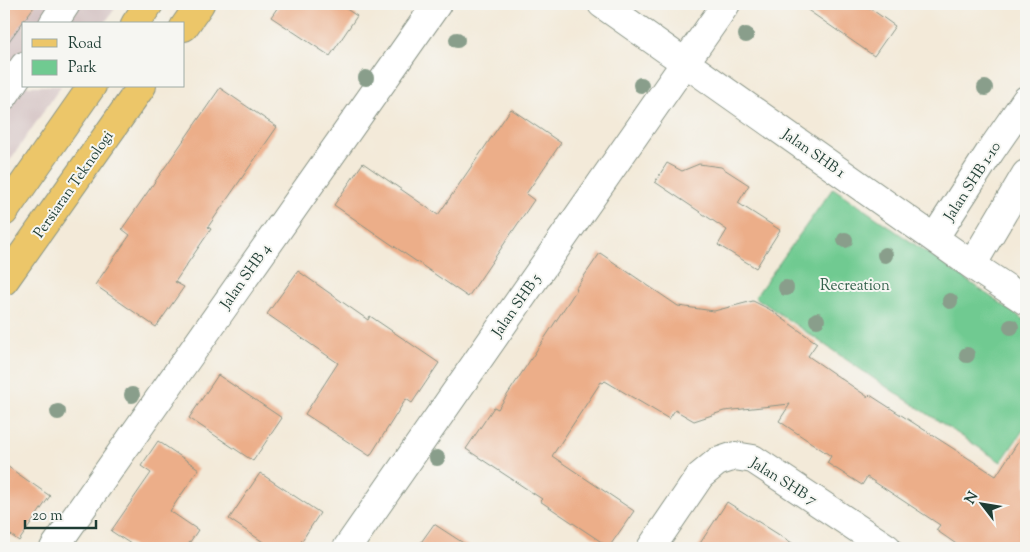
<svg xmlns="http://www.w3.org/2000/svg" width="1030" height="552" viewBox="0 0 1030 552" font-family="'Sorts Mill Goudy',serif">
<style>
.industrial{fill:#d2bfc0}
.green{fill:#70ca91;stroke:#488462}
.building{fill:#ecae89}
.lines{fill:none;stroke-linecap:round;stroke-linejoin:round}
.minor-casing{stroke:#899486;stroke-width:30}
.major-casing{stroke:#899486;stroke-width:30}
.minor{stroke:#fff;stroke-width:28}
.major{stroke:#ecc669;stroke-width:28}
.tree{fill:#899e8b}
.labels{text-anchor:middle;stroke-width:4;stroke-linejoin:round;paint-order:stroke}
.street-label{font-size:15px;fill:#1f3d34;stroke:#f6f6f2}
.park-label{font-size:15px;fill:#33604b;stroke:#f6f6f2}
</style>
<rect width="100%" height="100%" fill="#f6f6f2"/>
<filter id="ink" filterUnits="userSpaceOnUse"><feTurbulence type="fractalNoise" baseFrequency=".02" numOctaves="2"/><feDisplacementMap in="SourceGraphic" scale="10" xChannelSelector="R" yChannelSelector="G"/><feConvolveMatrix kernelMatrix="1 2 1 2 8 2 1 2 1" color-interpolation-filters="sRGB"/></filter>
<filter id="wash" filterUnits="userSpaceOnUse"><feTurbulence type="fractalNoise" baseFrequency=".0096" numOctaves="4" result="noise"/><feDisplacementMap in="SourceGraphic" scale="20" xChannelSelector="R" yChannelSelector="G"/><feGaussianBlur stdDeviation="1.12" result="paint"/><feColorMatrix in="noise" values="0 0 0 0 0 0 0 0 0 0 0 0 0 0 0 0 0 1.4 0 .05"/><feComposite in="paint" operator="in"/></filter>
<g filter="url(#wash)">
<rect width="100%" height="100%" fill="#f3ead9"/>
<!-- industrial -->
<path class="industrial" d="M4,4h114l-14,20h-80v62h37l-57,83z"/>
<!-- green -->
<path class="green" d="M833,188l193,133v105l-25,36 -125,-82 -121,-83z"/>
<g id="blocks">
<!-- building -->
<path class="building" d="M4,4h32l-32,44z
M280,4h59l18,12 -27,40 -59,-39z
M799,4h65l31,22 -21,30z
M220,88l57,39 -69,100 3,2 -36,53 9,5 -28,40 -61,-42 35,-50 -8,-6z
M511,109l50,34 -35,51 8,6 -66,97 -134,-92 29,-42 75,52z
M667,163l15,8 17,-7 22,3 28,18 -11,18 42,27 -24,38 -38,-23 9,-15 -72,-48z
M600,253l78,53 36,5 39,-10 16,8 48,34 -9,13 60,41 2,-2 126,81 30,-46v118h-64l-26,-18 4,-5 -73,-48 -5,8 -35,-22 4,-7 -52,-35 11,-17 -66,7 -30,10 -19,-11 -6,9 -64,-38 -2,2 -2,-1 -49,74 82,55 -25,36 -69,-46 2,-2 -76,-50 28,-42 4,2 79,-120 -1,-1z
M298,271l70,49 2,-4 69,47 -27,40 -6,-4 -36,57 -65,-42 33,-51 -71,-49z
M218,375l64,43 -29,43 -64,-43z
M158,441l41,28 -29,42 28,19 -12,18h-49l-26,-17 40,-58 -10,-7z
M4,464l46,32 -31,45 -15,-11z
M260,473l60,40 -23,35h-25l-43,-29z
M727,502l73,46h-103z
M434,524l37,24h-54z"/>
</g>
</g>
<g filter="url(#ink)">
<use href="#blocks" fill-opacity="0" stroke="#899486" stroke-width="1"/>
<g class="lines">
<defs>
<path id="minor" d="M602,4l370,261 54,36
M53,24l13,-20
M4,96l20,-30
M935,237l55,-85 36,-52
M972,265l54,-91
M54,548l383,-544
M347,548l379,-544
M651,548l49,-72 17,-14 18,-6 18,3 134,89"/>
<path id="major" d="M135,24l14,-20
M184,27l16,-23
M4,212l88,-126
M4,281l138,-195"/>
</defs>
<!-- minor casing -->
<use href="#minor" class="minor-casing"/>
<!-- major casing -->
<use href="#major" class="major-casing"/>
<!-- minor -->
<use href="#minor" class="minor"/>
<!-- major -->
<use href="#major" class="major"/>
</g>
<!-- trees -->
<g class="tree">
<circle cx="746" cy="35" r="8"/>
<circle cx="457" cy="40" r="8"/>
<circle cx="366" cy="78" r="8"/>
<circle cx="641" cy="85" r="8"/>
<circle cx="985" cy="88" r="8"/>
<circle cx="845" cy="240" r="8"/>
<circle cx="885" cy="255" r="8"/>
<circle cx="786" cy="288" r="8"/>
<circle cx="950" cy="301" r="8"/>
<circle cx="817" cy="320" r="8"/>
<circle cx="1011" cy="327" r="8"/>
<circle cx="967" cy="355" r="8"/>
<circle cx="132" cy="395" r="8"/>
<circle cx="58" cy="412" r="8"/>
<circle cx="437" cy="458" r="8"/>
</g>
</g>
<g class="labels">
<!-- street labels -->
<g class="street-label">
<text transform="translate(814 153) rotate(35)" y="5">Jalan SHB 1</text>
<text transform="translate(972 181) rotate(-57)" y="5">Jalan SHB 1-10</text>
<text transform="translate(73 184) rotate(-55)" y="5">Persiaran Teknologi</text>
<text transform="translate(245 276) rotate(-55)" y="5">Jalan SHB 4</text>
<text transform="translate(516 305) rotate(-55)" y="5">Jalan SHB 5</text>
<text transform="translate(784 481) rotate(32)" y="5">Jalan SHB 7</text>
</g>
<!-- park labels -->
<g class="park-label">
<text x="855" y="290">Recreation</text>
</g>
</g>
<!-- margin -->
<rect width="1030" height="552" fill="none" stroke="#f6f6f2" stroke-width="20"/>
<!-- legend -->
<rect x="22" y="22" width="162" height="65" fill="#f6f6f2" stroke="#a0aca6"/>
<rect x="32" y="39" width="25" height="8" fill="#ecc669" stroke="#a0aca6"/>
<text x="68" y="48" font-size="15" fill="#1f3d34">Road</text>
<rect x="32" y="60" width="25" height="15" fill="#70ca91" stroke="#a0aca6"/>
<text x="68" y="72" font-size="15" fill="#1f3d34">Park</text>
<!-- north arrow -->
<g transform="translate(982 504) rotate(301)" stroke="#f6f6f2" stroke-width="4" paint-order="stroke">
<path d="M0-4L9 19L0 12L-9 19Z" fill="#1f3d34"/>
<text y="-8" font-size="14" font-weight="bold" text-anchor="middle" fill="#1f3d34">N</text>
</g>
<!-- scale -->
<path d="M25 520v8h71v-8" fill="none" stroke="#1f3d34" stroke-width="2.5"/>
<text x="32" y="520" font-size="15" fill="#1f3d34" stroke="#f6f6f2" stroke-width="4" paint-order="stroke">20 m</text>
</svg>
